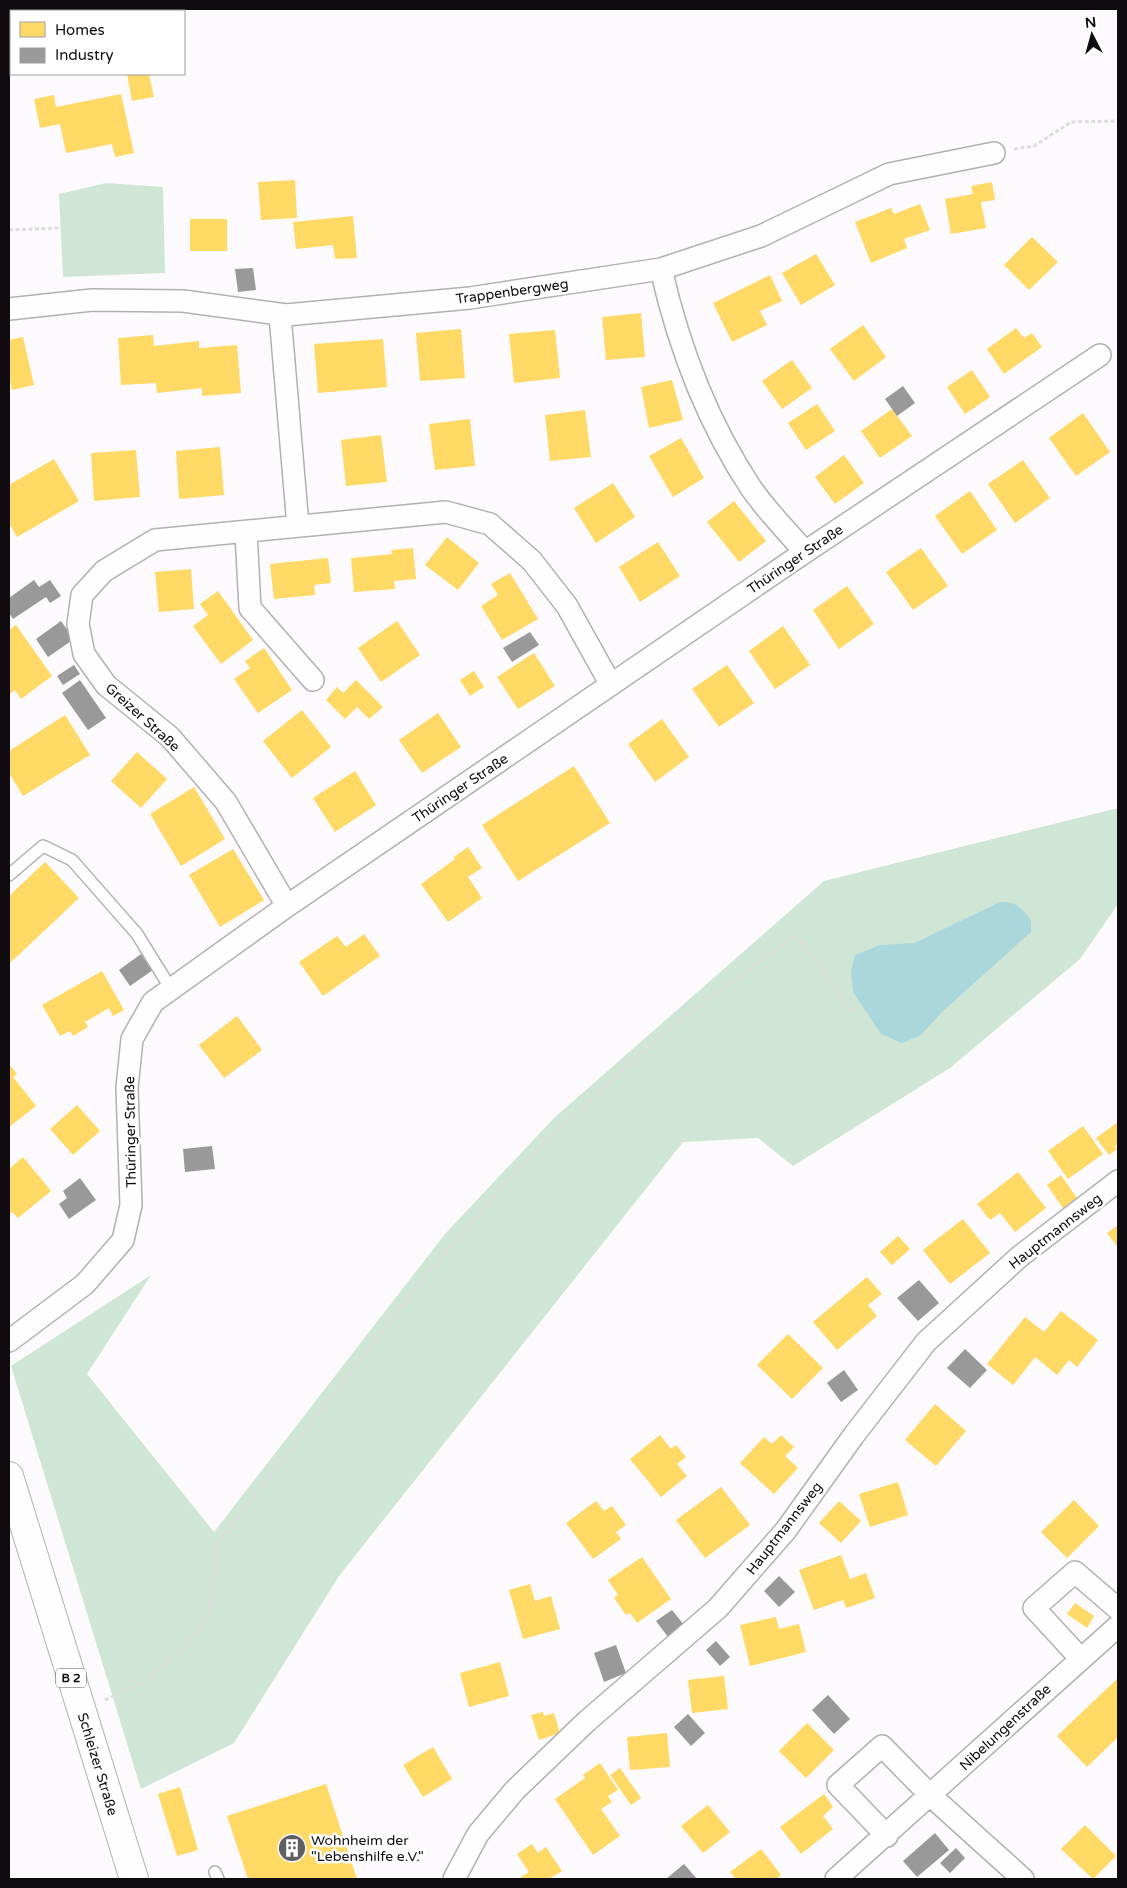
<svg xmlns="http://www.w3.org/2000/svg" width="1127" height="1888" viewBox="0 0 1127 1888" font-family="'Varela Round',sans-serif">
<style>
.green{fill:#cfe5d5}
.water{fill:#aad7db}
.homes{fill:#ffd966}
.industry{fill:#999}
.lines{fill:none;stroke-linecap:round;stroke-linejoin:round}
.lane-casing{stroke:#b3afb3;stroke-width:14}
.street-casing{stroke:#b3afb3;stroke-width:24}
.primary-casing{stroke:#b3afb3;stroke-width:30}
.path{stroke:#dedcde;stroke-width:3;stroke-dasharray:4 2.5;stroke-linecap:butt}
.lane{stroke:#fffeff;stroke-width:11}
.street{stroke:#fffeff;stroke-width:21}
.primary{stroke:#fffeff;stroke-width:28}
.labels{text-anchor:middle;stroke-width:5;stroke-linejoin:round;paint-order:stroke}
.shield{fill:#fff;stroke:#575457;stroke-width:1}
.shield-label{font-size:12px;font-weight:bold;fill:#0f0b0f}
.street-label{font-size:14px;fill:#0f0b0f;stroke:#fff}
.poi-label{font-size:14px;fill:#0f0b0f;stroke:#fff;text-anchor:start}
</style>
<rect width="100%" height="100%" fill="#fdfafd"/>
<!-- green -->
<path class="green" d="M106,183l57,4 2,86 -102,4 -4,-83z
M1118,808v96l-38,55 -130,109 -157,98 -35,-28 -75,4 -344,434 -105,167 -93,46 -130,-423 140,-91 -64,99 127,158 231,-298 109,-116 270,-237z"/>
<!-- water -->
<path class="water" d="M1000,902c17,0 21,5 31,18v12l-88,79 -22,24 -19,8 -21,-9 -28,-42 -2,-21 4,-16 25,-10 35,-2z"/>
<!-- homes -->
<path class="homes" d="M127,74h22l5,23 -22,4z
M121,94l13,59 -19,4 -3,-13 -46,9 -6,-29 -20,4 -6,-29 20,-4 2,12z
M295,180l2,38 -36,2 -3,-38z
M992,182l3,18 -14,2 5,26 -35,6 -6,-35 28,-5 -2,-8z
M920,204l10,26 -26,9 3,9 -36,15 -16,-41 36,-14 3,6z
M353,216l4,42 -22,1 -2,-14 -37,4 -3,-27z
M190,219h37v32h-37z
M1032,237l26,25 -29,28 -25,-25z
M816,254l19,31 -34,20 -19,-32z
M770,275l12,26 -22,10 7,14 -35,17 -19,-39z
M641,313l4,44 -39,3 -4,-43z
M863,325l23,32 -32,24 -24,-32z
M1016,328l8,10 8,-5 10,14 -38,27 -17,-25z
M461,329l4,49 -45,3 -4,-48z
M555,330l5,48 -46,5 -5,-49z
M153,335l1,11 45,-5v7l38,-3 4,48 -39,3v-8l-45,5 -1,-10 -35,2 -3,-47z
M23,337l11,48 -22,5 -3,-13v-37z
M383,339l4,48 -69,6 -4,-49z
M792,360l20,28 -30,21 -20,-28z
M972,370l18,27 -25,17 -18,-27z
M672,380l11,40 -34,8 -8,-41z
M817,404l18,27 -29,19 -18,-27z
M892,409l20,27 -32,22 -19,-27z
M585,410l6,47 -41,4 -5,-46z
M1083,413l27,39 -34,24 -27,-38z
M470,419l5,47 -40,4 -6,-46z
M381,435l6,47 -41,4 -5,-46z
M681,438l23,40 -31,19 -24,-41z
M220,447l4,48 -45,4 -3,-48z
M136,450l4,47 -46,4 -3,-48z
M844,455l20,28 -29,21 -20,-27z
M54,459l25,42 -62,36 -8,-14v-38z
M1023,460l27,38 -35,25 -27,-39z
M613,483l22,34 -39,26 -22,-35z
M970,491l27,39 -35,24 -27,-38z
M734,501l32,40 -27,21 -32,-40z
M447,537l32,26 -21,27 -33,-25z
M658,542l22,34 -40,26 -21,-35z
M413,548l3,31 -22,2 1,8 -41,3 -3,-34 41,-4 -1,-4z
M921,548l27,38 -35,24 -27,-38z
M328,558l3,25 -17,2 1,10 -41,4 -4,-35z
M191,569l3,40 -35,3 -4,-40z
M510,573l28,46 -36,21 -21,-34 17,-11 -7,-11z
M847,586l27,38 -35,25 -26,-39z
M218,591l35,49 -32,24 -28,-38 15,-11 -8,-11z
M397,621l23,34 -39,27 -23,-34z
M16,625l36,51 -31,23 -6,-9 -6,5v-65z
M783,626l27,39 -35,24 -26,-38z
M264,648l28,42 -34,23 -24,-34 16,-11 -5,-7z
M534,653l21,33 -37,23 -21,-32z
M727,665l27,38 -35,24 -27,-38z
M474,671l10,16 -14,9 -10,-16z
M356,680l27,27 -14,12 -12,-12 -12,12 -19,-19 11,-13 6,6z
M302,710l29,37 -39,31 -29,-37z
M438,713l23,34 -39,26 -23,-33z
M65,715l25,40 -67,41 -14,-23v-22z
M662,719l27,38 -34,25 -27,-38z
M137,752l30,27 -26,29 -30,-27z
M574,766l36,57 -92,58 -36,-56z
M355,771l21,34 -41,27 -22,-34z
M194,787l31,52 -44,27 -31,-52z
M468,847l14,21 -14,9 14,21 -34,24 -27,-38 34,-25 -1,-2z
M233,849l31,51 -44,27 -31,-52z
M45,862l34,36 -70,66v-68z
M364,934l16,22 -57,40 -24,-34 38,-26 9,11z
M102,971l22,39 -11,6 -4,-8 -24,14 3,5 -15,9 -3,-5 -10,5 -18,-31z
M237,1016l25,34 -38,28 -25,-33z
M9,1064l8,10 -4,3 23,29 -27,21z
M77,1105l23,26 -27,24 -23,-26z
M1118,1122v22l-3,2 2,3 -8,6 -13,-17z
M1083,1126l20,28 -35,25 -20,-28z
M23,1157l28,34 -33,27 -6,-6 -3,3v-46z
M1018,1172l28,36 -31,24 -15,-19 -10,7 -13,-16z
M1061,1175l18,26 -14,10 -18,-26z
M963,1219l27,34 -40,31 -27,-34z
M1118,1225v22l-11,-14z
M898,1236l12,13 -18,16 -12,-13z
M867,1277l15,17 -14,11 9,11 -40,34 -24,-28z
M1061,1311l37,29 -21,27 -8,-7 -12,15 -22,-18 -22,28 -26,-21 38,-47 19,15z
M788,1334l35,34 -31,31 -35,-34z
M935,1404l31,27 -30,35 -31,-26z
M660,1435l11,14 5,-4 10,12 -9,7 10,12 -26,21 -31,-38z
M781,1435l13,12 -9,9 13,12 -24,26 -34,-31 24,-26 8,7z
M898,1482l10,33 -38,12 -11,-33z
M721,1487l29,38 -45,33 -29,-38z
M1074,1500l25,26 -32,32 -26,-26z
M596,1501l8,10 8,-5 14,19 -10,7 5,7 -28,20 -27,-36z
M839,1501l22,20 -20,22 -22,-20z
M841,1555l9,24 16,-6 9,25 -29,10 -3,-8 -29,10 -15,-40z
M642,1557l29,42 -34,24 -7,-10 -4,2 -12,-17 4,-3 -10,-15z
M530,1584l5,17 16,-5 9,33 -37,10 -14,-49z
M1075,1603l19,13 -7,12 -20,-14z
M776,1617l3,12 20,-5 7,28 -56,14 -10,-41z
M500,1662l9,34 -40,11 -9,-34z
M724,1676l4,33 -36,4 -4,-33z
M1118,1678v59l-31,30 -30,-31z
M543,1712l1,4 10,-3 6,20 -21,7 -8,-25z
M807,1723l27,27 -28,28 -27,-27z
M667,1733l3,34 -40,3 -3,-33z
M433,1747l19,32 -29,18 -20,-32z
M600,1763l18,27 -10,6 4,6 -11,7 19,27 -27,19 -38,-56 30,-21 -2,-3z
M620,1768l21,30 -10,7 -21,-30z
M326,1784l31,95h-109l-21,-63z
M180,1787l18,63 -21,6 -19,-62z
M824,1794l9,13 -10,9 10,13 -32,25 -21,-27z
M708,1805l22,27 -27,21 -22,-27z
M1085,1825l31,31 -23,23 -32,-30z
M532,1844l6,9 8,-6 16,24 -13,8h-31l11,-7 -12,-18z
M761,1849l20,26 -5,4h-40l-6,-7z"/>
<!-- industry -->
<path class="industry" d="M253,268l3,22 -18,2 -3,-23z
M903,386l12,17 -18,13 -12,-17z
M34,580l5,7 11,-7 11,16 -11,7 -4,-6 -33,22 -4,-6v-15z
M61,621l13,18 -26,18 -12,-18z
M530,632l9,13 -27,17 -9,-14z
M74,665l6,9 -17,11 -6,-9z
M80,680l26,38 -18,12 -26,-37z
M141,954l12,16 -23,16 -11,-16z
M212,1146l3,23 -30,3 -2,-23z
M80,1178l16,22 -27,19 -10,-15 8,-6 -4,-7z
M919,1280l20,23 -21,18 -21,-23z
M965,1349l22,21 -17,18 -23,-20z
M844,1370l14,20 -17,12 -14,-19z
M779,1576l16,16 -16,15 -15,-16z
M672,1610l12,15 -16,12 -12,-16z
M716,1641l14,16 -10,9 -14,-16z
M616,1645l10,28 -22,9 -10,-29z
M828,1695l22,24 -16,15 -22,-24z
M688,1714l17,19 -14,13 -17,-19z
M935,1833l14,17 -32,27 -14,-16z
M956,1848l9,10 -15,15 -10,-10z
M684,1864l13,15h-31z"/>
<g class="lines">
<defs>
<path id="lane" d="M9,875l34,-29 29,14 65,74 34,55
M215,1872l3,7"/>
<path id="street" d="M661,269c18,79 45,151 90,219 15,22 36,43 54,64
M9,309l83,-9 91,1 103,14 184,-17 191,-29 100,-33 128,-62 105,-21
M280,315l18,211
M246,533l4,75 63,72
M287,906l-61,-104 -56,-65 -64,-52 -22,-31 -6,-30 4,-29 22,-24 51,-31 291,-28 44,12 42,37 35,45 44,79
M9,1341l76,-57 38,-44 8,-35 -4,-117 5,-49 21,-37 134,-96 518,-354 295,-197
M1080,1658l-46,-50 41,-36 43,37
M887,1836l-49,-51 44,-39 49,50 92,83
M454,1879l24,-45 37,-44 72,-69 131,-113 68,-78 68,-95 72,-93 93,-85 99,-76
M836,1879l282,-253"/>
<path id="primary" d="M9,1476l125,403"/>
</defs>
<!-- lane casing -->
<use href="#lane" class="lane-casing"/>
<!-- street casing -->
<use href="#street" class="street-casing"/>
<!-- primary casing -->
<use href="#primary" class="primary-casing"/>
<!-- path -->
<path class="path" d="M1014,149l20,-3 37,-24 47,-1
M9,230l52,-2
M105,1700l42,-20 37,-33 24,-30 10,-74 200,-258 104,-121 136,-127 138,-102 57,77"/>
<!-- lane -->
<use href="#lane" class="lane"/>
<!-- street -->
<use href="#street" class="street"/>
<!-- primary -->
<use href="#primary" class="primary"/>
</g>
<!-- icons -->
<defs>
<symbol id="building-disc" viewBox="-11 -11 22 22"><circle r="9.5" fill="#625f62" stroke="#fff"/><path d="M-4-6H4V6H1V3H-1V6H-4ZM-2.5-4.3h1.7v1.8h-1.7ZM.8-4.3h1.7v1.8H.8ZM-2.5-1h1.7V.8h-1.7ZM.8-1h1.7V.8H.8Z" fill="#fff"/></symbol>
</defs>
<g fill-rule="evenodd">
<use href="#building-disc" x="276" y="1832" width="32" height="32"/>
</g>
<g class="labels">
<!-- shield labels -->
<rect class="shield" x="56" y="1668.5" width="30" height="19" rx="4"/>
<g class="shield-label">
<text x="71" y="1682">B 2</text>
</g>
<!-- street labels -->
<g class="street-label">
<text transform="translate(512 291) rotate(-8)" y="5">Trappenbergweg</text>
<text transform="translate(795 559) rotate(-34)" y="5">Thüringer Straße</text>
<text transform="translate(143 717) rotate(42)" y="5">Greizer Straße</text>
<text transform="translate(460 788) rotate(-34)" y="5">Thüringer Straße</text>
<text transform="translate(130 1132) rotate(-91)" y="5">Thüringer Straße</text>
<text transform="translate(1055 1231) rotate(-38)" y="5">Hauptmannsweg</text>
<text transform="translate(784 1528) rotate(-52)" y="5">Hauptmannsweg</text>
<text transform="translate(1005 1727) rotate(-43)" y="5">Nibelungenstraße</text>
<text transform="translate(98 1764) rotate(73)" y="5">Schleizer Straße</text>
</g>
<!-- poi labels -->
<g class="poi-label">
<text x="311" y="1845">Wohnheim der<tspan x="311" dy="16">"Lebenshilfe e.V."</tspan></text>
</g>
</g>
<!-- border -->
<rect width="1127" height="1888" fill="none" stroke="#0f0b0f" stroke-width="20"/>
<!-- legend -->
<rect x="10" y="10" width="175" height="65" fill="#ffffff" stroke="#9f9d9f"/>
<rect x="20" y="22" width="25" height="15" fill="#ffd966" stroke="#9f9d9f"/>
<text x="55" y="35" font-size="15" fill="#0f0b0f">Homes</text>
<rect x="20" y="48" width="25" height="15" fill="#999999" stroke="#9f9d9f"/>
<text x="55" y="60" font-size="15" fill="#0f0b0f">Industry</text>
<!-- north arrow -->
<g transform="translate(1092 35) rotate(354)" stroke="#ffffff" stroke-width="4" paint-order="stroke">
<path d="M0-4L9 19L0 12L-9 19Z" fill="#0f0b0f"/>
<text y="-8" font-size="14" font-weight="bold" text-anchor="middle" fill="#0f0b0f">N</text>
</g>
</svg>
